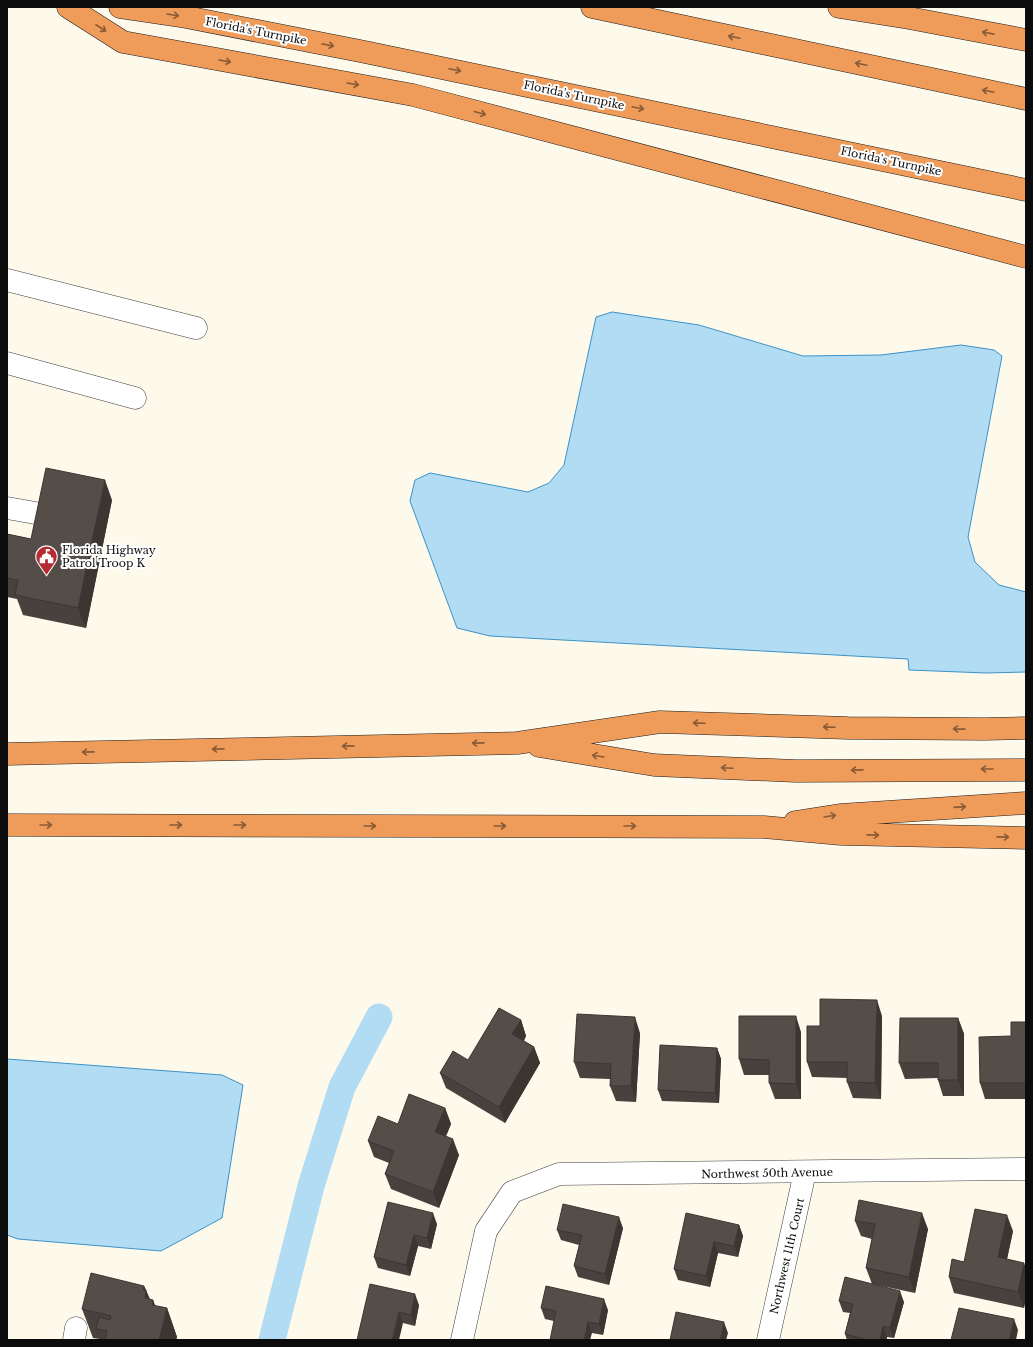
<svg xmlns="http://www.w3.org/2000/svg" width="1033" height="1347" viewBox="0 0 1033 1347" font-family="'Libre Baskerville',serif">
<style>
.water{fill:#b2dcf3;stroke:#3c92c7}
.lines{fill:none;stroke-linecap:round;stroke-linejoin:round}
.canal{stroke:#b2dcf3;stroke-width:27}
.minor-casing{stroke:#3f3f3f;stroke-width:23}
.highway-casing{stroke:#1d1d1d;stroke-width:23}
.minor{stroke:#fff;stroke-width:22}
.highway{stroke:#ef9b59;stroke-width:22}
.wall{fill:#48423e}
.shaded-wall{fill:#3b3632}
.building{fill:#544d48;stroke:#3b3632}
.oneway{stroke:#895b36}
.labels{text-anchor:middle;stroke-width:4;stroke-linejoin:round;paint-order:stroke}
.street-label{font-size:11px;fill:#0c0c0c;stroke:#fff}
.poi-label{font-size:11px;fill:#0c0c0c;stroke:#fff;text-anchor:start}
</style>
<rect width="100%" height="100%" fill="#fefaeb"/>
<!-- water -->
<path class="water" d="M612,312l87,13 104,31 78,-1 80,-10 33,5 8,6 -34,181 7,25 24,23 27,7v80l-40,1 -77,-3 -1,-11 -418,-23 -33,-8 -47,-127 5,-21 15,-7 98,19 21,-9 15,-18 32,-148z
M7,1059l215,16 21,10 -21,133 -61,33 -143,-12 -11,-4z"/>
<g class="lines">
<!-- canal -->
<path class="canal" d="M272,1340l39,-154 31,-99 37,-70"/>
<defs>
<path id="minor" d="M7,280l189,48
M7,363l128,35
M7,508l34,6
M74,1340l2,-12
M462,1340l24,-109 26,-39 47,-18 467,-5
M768,1340l37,-168"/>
<path id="highway" d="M68,7l55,35 290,53 613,162
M120,7l61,9 179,35 666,139
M592,7l434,92
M839,7l70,11 117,22
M539,746l115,19 142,6 230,-1
M7,754l510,-11 143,-21 188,6 136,1 42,-1
M795,822l45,-7 186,-12
M7,825l757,2 77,7 185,4"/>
</defs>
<!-- minor casing -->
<use href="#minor" class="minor-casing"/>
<!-- highway casing -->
<use href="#highway" class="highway-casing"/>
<!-- minor -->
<use href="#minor" class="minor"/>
<!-- highway -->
<use href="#highway" class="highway"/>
</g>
<!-- wall -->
<path class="wall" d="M112,500l-26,128 -63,-13 -6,-16 -10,-2v-63l24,5z
M882,1016l-1,83 -28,-1 -6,-16v-4l-35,-1 -5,-15 13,-36z
M958,1018l6,16v62h-21l-5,-16v-2l-33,1 -6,-16z
M521,1020l5,16 -2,5 10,6 6,16 -35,60 -59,-35 -6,-15 28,-13z
M1026,1022v77h-41l-5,-16 31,-47z
M801,1032v67h-26l-6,-16v-8h-25l-5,-16z
M640,1033l-4,69 -20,-1 -6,-15v-7l-30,-1 -6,-16z
M717,1048l4,11 -2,44 -57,-2 -4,-11z
M445,1108l6,16 -5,12 13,19 -20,53 -48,-19 -6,-15 4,-11 -15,-6 -6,-16z
M388,1202l49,22 -6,25 -13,-3 -8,30 -32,-8 -4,-11z
M855,1221l73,8 -13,64 -43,-9 -6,-16 6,-29 -11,-3z
M739,1225l4,11 -5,21 -20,-4 -8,34 -32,-7 -4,-11z
M623,1228l-14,57 -31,-8 -4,-11 5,-21 -18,-5 -4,-10z
M1013,1231l-6,28 19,9v29l-2,11 -70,-15 -5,-16 15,-15z
M370,1284l49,21 -4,21 -12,-3z
M144,1286l6,13 3,1 2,6 12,2 10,29 -1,3h-76v-1l-7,-1 -11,-29z
M839,1301l65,1 -10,36 -7,-1v3h-40l-2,-6 5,-21 -7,-1z
M541,1308l67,2 -5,25 -11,-2 -38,-12 -9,-2z"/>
<!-- shaded-wall -->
<path class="shaded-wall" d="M105,480l7,20 -26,128 -8,-20z
M877,1000l5,16 -1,83 -6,-16z
M796,1016l5,16v67l-5,-15z
M635,1017l5,16 -4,69 -5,-16z
M958,1018l6,16v62l-6,-16z
M521,1020l5,16 -8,14 -6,-16z
M534,1047l6,16 -35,60 -6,-16z
M717,1048l4,11 -2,44 -4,-10z
M445,1108l6,16 -10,24 -6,-16z
M453,1139l6,16 -20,53 -6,-16z
M433,1213l4,11 -6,25 -4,-11z
M922,1213l6,16 -13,64 -6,-16z
M1007,1215l6,16 -9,42 -6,-16z
M619,1217l4,11 -14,57 -4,-11z
M739,1225l4,11 -5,21 -4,-11z
M414,1235l4,11 -8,30 -4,-11z
M714,1242l4,11 -8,34 -4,-11z
M1024,1263l2,5v29l-2,11 -6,-16z
M144,1286l2,4 11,29 -12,-21 -2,-8z
M900,1291l4,11 -10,36 -4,-10z
M415,1294l4,11 -4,21 -4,-11z
M604,1299l4,11 -5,25 -4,-11z
M153,1300l10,26 4,-18 10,29 -1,3h-17l-7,-35z
M399,1312l4,11 -4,17h-7z
M1014,1319l4,11 -2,10h-7z
M588,1322l4,11 -2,7h-6z
M724,1322l4,11 -2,7h-6z
M883,1326l4,11v3h-7z"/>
<!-- building -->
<path class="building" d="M46,468l59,12 -27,128 -63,-13 3,-15 -11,-2v-44l24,5z
M820,999l57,1 -2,83 -28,-1v-20h-40v-36h13z
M499,1008l22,12 -9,14 22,13 -35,60 -59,-34 13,-22 15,9z
M577,1014l58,3 -4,69h-21l1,-22 -37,-2z
M739,1016h57v68l-27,-1v-23l-30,-1z
M900,1018h58v62h-20v-17h-39z
M1011,1022h15v61h-46l-1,-46 32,-1z
M660,1045l57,3 -2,45 -57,-3z
M409,1094l36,14 -10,24 18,7 -20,53 -48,-18 9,-23 -26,-10 10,-25 20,8z
M859,1200l63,13 -13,64 -43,-9 9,-44 -20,-3z
M388,1202l45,11 -6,25 -13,-3 -8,30 -32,-8z
M563,1204l56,13 -14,57 -31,-8 8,-31 -25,-5z
M975,1209l32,6 -9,42 26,6 -6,29 -69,-15 3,-18 12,3z
M686,1213l53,12 -5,21 -20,-4 -8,34 -32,-7z
M91,1273l53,13 -1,4h3l-1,8 8,2 -1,5 15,3 -8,32h-54l2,-9 -11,-2 3,-12 11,3 1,-4 -29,-7z
M845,1277l55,14 -10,37 -7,-2 -3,14h-12l-23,-6 8,-30 -14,-3z
M370,1284l45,10 -4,21 -12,-3 -7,28h-35z
M546,1286l58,13 -5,25 -11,-2 -4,18h-34l6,-29 -15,-3z
M959,1308l55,11 -5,21h-58z
M676,1312l48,10 -4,18h-50z"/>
<!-- one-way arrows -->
<defs><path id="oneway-shaft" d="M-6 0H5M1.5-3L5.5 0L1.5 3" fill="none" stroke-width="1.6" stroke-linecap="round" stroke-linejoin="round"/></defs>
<g class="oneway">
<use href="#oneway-shaft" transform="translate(173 15) rotate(9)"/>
<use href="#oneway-shaft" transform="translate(101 28) rotate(33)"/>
<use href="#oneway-shaft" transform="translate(988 33) rotate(-169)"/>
<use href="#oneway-shaft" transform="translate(734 37) rotate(-168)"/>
<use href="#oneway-shaft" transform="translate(328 45) rotate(11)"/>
<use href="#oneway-shaft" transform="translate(225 61) rotate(10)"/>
<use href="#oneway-shaft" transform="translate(861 64) rotate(-168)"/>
<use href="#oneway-shaft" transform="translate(455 70) rotate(12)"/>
<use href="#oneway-shaft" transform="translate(353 84) rotate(10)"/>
<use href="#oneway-shaft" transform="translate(988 91) rotate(-168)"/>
<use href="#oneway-shaft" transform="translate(638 108) rotate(12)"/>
<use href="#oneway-shaft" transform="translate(480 113) rotate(15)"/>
<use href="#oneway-shaft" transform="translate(699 723) rotate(-178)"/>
<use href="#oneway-shaft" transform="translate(829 727) rotate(-178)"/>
<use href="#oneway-shaft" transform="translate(959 729) rotate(-179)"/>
<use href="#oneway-shaft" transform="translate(478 743) rotate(179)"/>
<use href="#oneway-shaft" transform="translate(348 746) rotate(179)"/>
<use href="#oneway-shaft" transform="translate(218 749) rotate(179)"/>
<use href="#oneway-shaft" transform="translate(88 752) rotate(179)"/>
<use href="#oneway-shaft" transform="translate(598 756) rotate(-171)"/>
<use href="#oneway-shaft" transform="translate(727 768) rotate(-177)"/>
<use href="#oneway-shaft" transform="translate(987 769) rotate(-180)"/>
<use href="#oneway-shaft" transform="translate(857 770) rotate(179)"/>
<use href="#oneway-shaft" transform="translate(960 807) rotate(-4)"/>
<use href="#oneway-shaft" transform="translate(830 816) rotate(-9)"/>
<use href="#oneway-shaft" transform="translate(46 825)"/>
<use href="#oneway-shaft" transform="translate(176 825)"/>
<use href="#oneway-shaft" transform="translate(240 825)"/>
<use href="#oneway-shaft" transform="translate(370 826)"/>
<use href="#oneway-shaft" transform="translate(500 826)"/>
<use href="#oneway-shaft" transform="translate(630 826)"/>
<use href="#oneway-shaft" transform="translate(873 835) rotate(1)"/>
<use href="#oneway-shaft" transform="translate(1003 837) rotate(1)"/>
</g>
<!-- icons -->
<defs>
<symbol id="civic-pin" viewBox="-11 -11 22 30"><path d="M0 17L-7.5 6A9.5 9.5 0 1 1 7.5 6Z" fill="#b62a32" stroke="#fff"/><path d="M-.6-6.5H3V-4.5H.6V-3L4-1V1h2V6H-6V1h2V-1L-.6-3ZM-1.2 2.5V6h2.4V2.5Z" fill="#fff"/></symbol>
</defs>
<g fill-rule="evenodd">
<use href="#civic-pin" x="34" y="544" width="25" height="34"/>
</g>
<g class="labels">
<!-- street labels -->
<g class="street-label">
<text transform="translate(256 31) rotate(11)" y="4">Florida's Turnpike</text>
<text transform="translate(574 95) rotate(12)" y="4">Florida's Turnpike</text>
<text transform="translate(891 161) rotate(12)" y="4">Florida's Turnpike</text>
<text transform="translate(767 1173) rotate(-1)" y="4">Northwest 50th Avenue</text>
<text transform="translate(787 1256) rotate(-77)" y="4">Northwest 11th Court</text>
</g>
<!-- poi labels -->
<g class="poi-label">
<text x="62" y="554">Florida Highway<tspan x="62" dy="13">Patrol Troop K</tspan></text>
</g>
</g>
<!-- border -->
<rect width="1033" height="1347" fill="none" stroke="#0c0c0c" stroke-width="16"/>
</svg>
